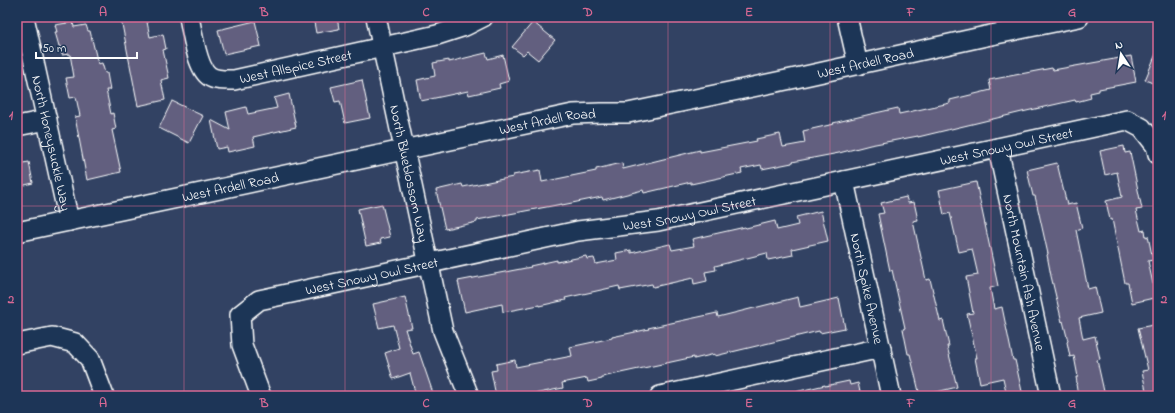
<svg xmlns="http://www.w3.org/2000/svg" width="1175" height="413" viewBox="0 0 1175 413" font-family="'Indie Flower',sans-serif">
<style>
.building{fill:#625f7f;stroke:#fff}
.lines{fill:none;stroke-linecap:round;stroke-linejoin:round}
.minor-casing{stroke:#fff;stroke-width:22}
.minor{stroke:#1d3557;stroke-width:19}
.grid{fill:none;stroke:#d76994;stroke-width:1;stroke-opacity:0.55}
.labels{text-anchor:middle;stroke-width:4;stroke-linejoin:round;paint-order:stroke}
.street-label{font-size:14px;fill:#fff;stroke:#1d3557}
.neatline{fill:none;stroke:#d76994;stroke-width:1.5}
.grid-label{font-size:13px;text-anchor:middle;font-weight:bold;fill:#d76994}
</style>
<rect width="100%" height="100%" fill="#324263"/>
<filter id="ink" filterUnits="userSpaceOnUse"><feTurbulence type="fractalNoise" baseFrequency=".025" numOctaves="2"/><feDisplacementMap in="SourceGraphic" scale="8" xChannelSelector="R" yChannelSelector="G"/><feConvolveMatrix kernelMatrix="1 2 1 2 8 2 1 2 1" color-interpolation-filters="sRGB"/></filter>
<g filter="url(#ink)">
<!-- building -->
<path class="building" d="M133,17h13l4,20 13,-3 3,15 -3,1 6,28 -8,2 4,20 -27,6 -17,-87z
M313,17h24l2,12 -23,4z
M255,21l6,25 -37,8 -6,-24z
M73,22l1,5 12,-2 2,6h2l8,33 4,-1 3,10h2l3,17h-4l5,24 2,-1 3,16 -4,1 9,42 -34,8 -12,-63 5,-1 -4,-19 -6,1 -4,-20 8,-1 -4,-23 -8,1 -2,-9h-1l-4,-14h2l-2,-7z
M533,22l22,18 -17,20 -11,-9 -4,4 -11,-8z
M1158,49v36l-13,-5z
M486,53l2,6 15,-4 6,26 -10,3 1,4 -31,7 -1,-4 -47,10 -4,-21 18,-4 -2,-13 16,-3v2z
M1131,56l5,26 -37,7v2l-9,2 1,5 -15,4 -1,-2 -53,12 -104,25v-1l-48,9 -31,8 -47,9v1l-30,6 -1,-4 -20,4 1,4 -51,11v-2l-47,11 -1,-3 -40,10 -1,-3 -40,8v-1l-42,8 -43,8v2l-32,7 -9,-39 26,-6 1,3 50,-10v-2l27,-5 2,12 54,-11v-2l26,-6 1,6 77,-19v2l57,-11 -1,-2 24,-5 3,13 22,-4 -2,-12 31,-7 -1,-1 38,-9 27,-6 1,6 51,-11v-3l41,-10 -2,-10 63,-12 1,2z
M362,80l8,38 -25,5 -5,-22 -5,1 -4,-15z
M289,94l7,33 -43,10 2,9 -27,6 -1,-5 -10,2 -6,-29 19,10 -4,-18 20,-5 2,7 29,-6 -3,-10z
M172,101l31,15 -14,27 -30,-15z
M1124,146l1,7 5,-1 12,57 -6,1 5,21 4,-1 1,7 2,-1 5,24 -5,1 5,23 5,-1v14l-26,6 -4,-20h-3l-13,-64 -2,1 -4,-19 16,-4 -5,-25 -12,3 -5,-24z
M29,162l4,21 -16,4v-23z
M1057,163l10,42 9,-2 6,25 -6,2 12,59 7,-2 6,26 -22,5 4,21 12,-3 5,23 -3,1 8,36h-27l-2,-12 1,-1 -1,-6h2l-4,-21 -4,1 -3,-15 1,-1 -5,-20 -1,1 -11,-46 -4,-21 1,-1 -13,-58h-2l-6,-26z
M976,182l22,104 -8,2 4,21 8,-2 11,53h2l8,36h-16l-4,-18 -23,5 -5,-25h2l-10,-44 6,-1 -7,-36 12,-2 -6,-26 -13,3 -9,-39 -6,2 -5,-25z
M906,197l2,6 6,-1 4,18 -5,1 13,59 4,-1 10,42 3,-1 6,26h-2l10,41 -37,9 -10,-42h-2l-5,-25 2,-1 -13,-58 -2,1 -12,-57 6,-1 -3,-10z
M382,204l8,33 -10,2 1,4 -15,3 -8,-37z
M821,211l7,30 -36,8 1,6 -25,5 -1,-7 -52,13 1,4 -11,2 2,9 -13,3 -1,-6 -40,9 -1,-3 -32,6 -1,-4 -54,12 1,2 -27,6v-1l-36,7 -1,-8 -37,8 -7,-31 73,-14 -1,-1 27,-6v2l29,-6 1,3 7,-1 2,6 21,-4 -1,-7 15,-3v3l39,-9 2,6 22,-4 -2,-7 53,-12 1,1 29,-7 2,9 21,-5 -2,-8z
M405,297l7,31 -7,1 8,25 6,-2 15,44h-18l-6,-23 -17,6 -8,-26 14,-5 -6,-23 -14,3 -6,-24z
M798,297l2,10 39,-9 6,30 -25,5 -1,-2 -104,25v-2l-21,5v-2l-92,20v2l-14,3 -1,-4 -25,5 1,5 -39,8h-28l-5,-25 6,-1 -1,-6 19,-4 1,7 56,-11 -2,-9 42,-9v-1l37,-8 -1,-1 69,-15 1,4z
M1158,324v72h-11l-5,-25 6,-1 -10,-42z
M849,381l1,4 8,-2 3,13h-65l-1,-4 30,-7v1z"/>
<g class="lines">
<defs>
<g id="minor">
<path id="s1" d="M24,17l45,204"/>
<path id="s2" d="M189,17c3,14 8,51 20,59 7,5 18,4 25,4l203,-45 28,-9 18,-9"/>
<path id="s3" d="M376,17l67,314 26,65"/>
<path d="M847,17l11,48"/>
<path d="M17,126l30,-6"/>
<path id="s4" d="M998,148l53,248"/>
<path id="s5" d="M844,181l47,215"/>
<path id="s6" d="M17,232l556,-118 28,-1h27l168,-35 190,-42 93,-19"/>
<path d="M17,344l35,-7 23,6 15,16 14,37"/>
<path id="s7" d="M261,396l-19,-51 -2,-30 19,-15 319,-69 80,-10 469,-101 15,8 14,18 2,8"/>
<path d="M660,396l221,-48"/>
</g>
</defs>
<!-- minor casing -->
<use href="#minor" class="minor-casing"/>
<!-- minor -->
<use href="#minor" class="minor"/>
</g>
</g>
<!-- grid -->
<path class="grid" d="M184,17v379M345,17v379M507,17v379M668,17v379M830,17v379M991,17v379M17,206h1141"/>
<g class="labels">
<!-- street labels -->
<g class="street-label">
<text dy="5" stroke="none"><textPath href="#s6" startOffset="866">West Ardell Road</textPath></text>
<text dy="5" stroke="none"><textPath href="#s2" startOffset="152">West Allspice Street</textPath></text>
<text dy="5" stroke="none"><textPath href="#s6" startOffset="542">West Ardell Road</textPath></text>
<text dy="5" stroke="none"><textPath href="#s1" startOffset="129">North Honeysuckle Way</textPath></text>
<text dy="5" stroke="none"><textPath href="#s7" startOffset="872">West Snowy Owl Street</textPath></text>
<text dy="5" stroke="none"><textPath href="#s3" startOffset="160">North Blueblossom Way</textPath></text>
<text dy="5" stroke="none"><textPath href="#s6" startOffset="218">West Ardell Road</textPath></text>
<text dy="5" stroke="none"><textPath href="#s7" startOffset="548">West Snowy Owl Street</textPath></text>
<text dy="5" stroke="none"><textPath href="#s4" startOffset="127">North Mountain Ash Avenue</textPath></text>
<text dy="5" stroke="none"><textPath href="#s7" startOffset="224">West Snowy Owl Street</textPath></text>
<text dy="5" stroke="none"><textPath href="#s5" startOffset="110">North Spike Avenue</textPath></text>
</g>
</g>
<!-- margin -->
<rect width="1175" height="413" fill="none" stroke="#1d3557" stroke-width="44"/>
<!-- north arrow -->
<g transform="translate(1121 54) rotate(348)" stroke="#1d3557" stroke-width="3" paint-order="stroke">
<path d="M0-3L7 15L0 10L-7 15Z" fill="#ffffff"/>
<text y="-6" font-size="11" font-weight="bold" text-anchor="middle" fill="#ffffff">N</text>
</g>
<!-- scale -->
<path d="M36 52v6h101v-6" fill="none" stroke="#ffffff" stroke-width="2"/>
<text x="42" y="52" font-size="12" fill="#ffffff" stroke="#1d3557" stroke-width="3" paint-order="stroke">50 m</text>
<rect x="22" y="22" width="1131" height="369" class="neatline"/>
<g class="grid-label">
<text x="103" y="16">A</text>
<text x="264" y="16">B</text>
<text x="426" y="16">C</text>
<text x="588" y="16">D</text>
<text x="749" y="16">E</text>
<text x="911" y="16">F</text>
<text x="1072" y="16">G</text>
<text x="11" y="119">1</text>
<text x="1164" y="119">1</text>
<text x="11" y="303">2</text>
<text x="1164" y="303">2</text>
<text x="103" y="407">A</text>
<text x="264" y="407">B</text>
<text x="426" y="407">C</text>
<text x="588" y="407">D</text>
<text x="749" y="407">E</text>
<text x="911" y="407">F</text>
<text x="1072" y="407">G</text>
</g>
</svg>
